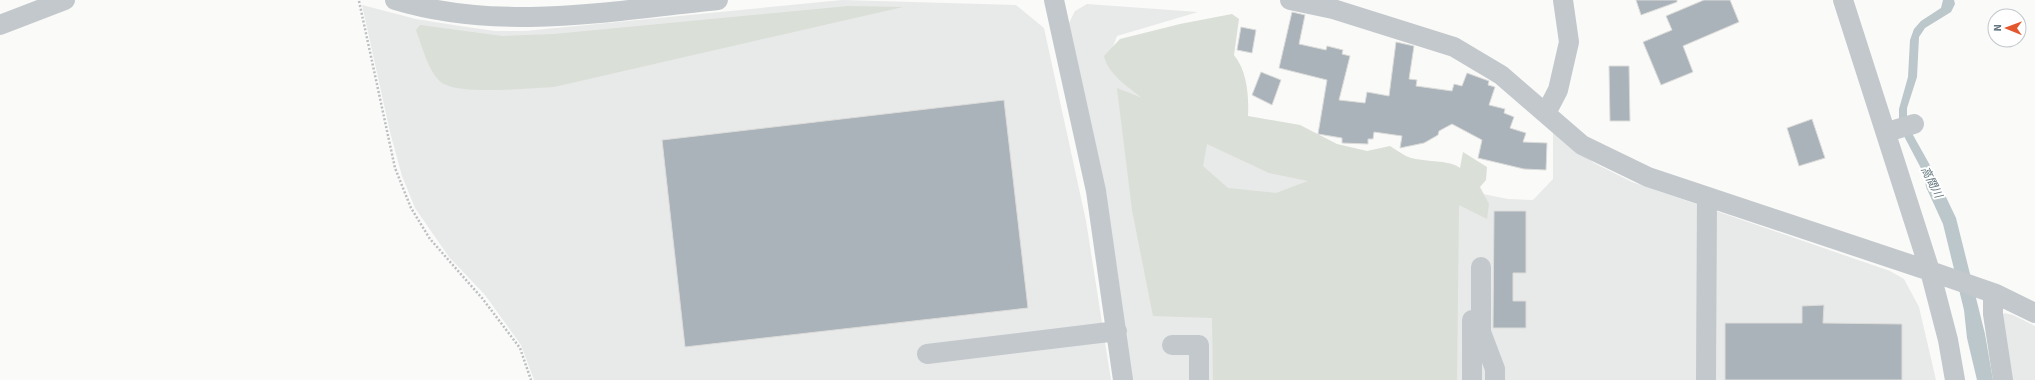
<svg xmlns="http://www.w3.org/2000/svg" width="2035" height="380" viewBox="0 0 2035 380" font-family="'Source Sans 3','Noto Sans JP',sans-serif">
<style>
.built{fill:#e8e9e9}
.green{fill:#dadfd7;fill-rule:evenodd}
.water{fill:#bbc7cb}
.building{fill:#aab3b9;stroke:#dcdcda}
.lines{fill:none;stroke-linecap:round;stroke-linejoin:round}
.path{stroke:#bbbfc2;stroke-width:2.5;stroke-dasharray:2 2;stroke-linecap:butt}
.minor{stroke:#c3c8cc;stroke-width:20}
.labels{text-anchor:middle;stroke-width:4;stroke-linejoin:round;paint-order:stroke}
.water-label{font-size:11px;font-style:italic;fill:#60757c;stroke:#fff}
</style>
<rect width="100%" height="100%" fill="#fafaf8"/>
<!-- built -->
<path class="built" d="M842,0l174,5 28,23 42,193 25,159h-577l-13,-35 -36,-50 -36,-38 -34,-49 -13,-32 -12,-44 -28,-127 54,14 44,7 35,5h30z
M1087,4l111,8 -81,24 -6,16 23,26 334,113 40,8 25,1 20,-21v-47l41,31 38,19 258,89 14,8 15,28 17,73h-805l-14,-112 -49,-243 7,-14z
M2004,313l9,2 22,11v54h-28l-7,-59z"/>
<!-- green -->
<path class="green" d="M848,6l55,1 -349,80c-25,1 -89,8 -110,-3 -15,-8 -22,-39 -28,-54l4,-5 82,11 52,-2z
M1232,14l7,5 -5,36c13,16 15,40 14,61l52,9 37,19 30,7 23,-5c5,3 10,7 16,10 15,7 44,3 54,12l3,-16 24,15 -1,13 -6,7 9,17 -2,15 -28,-14 -2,175h-244l-1,-62 -59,-2 -21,-106 -15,-122 25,10c-15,-12 -33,-23 -38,-42l16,-17 60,-15zM1207,144l62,29 39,8 -32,12 -48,-5 -25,-22z"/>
<!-- water -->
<path class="water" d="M1943,0h11l1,4 -4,8 -26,16 -6,9 -2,40 -10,31v12l6,15 23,41 20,42 29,116 8,46h-16l-10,-42 -3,-28 -21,-86 -17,-37 -2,-13 -19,-36 -6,-17v-12l9,-32 2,-37 4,-11 7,-8 20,-13z"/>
<!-- building -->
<path class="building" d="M1636,0h41v2l-36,13z
M1704,0h26l9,22 -56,24 10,26 -32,13 -18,-43 29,-12 -6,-14z
M1292,12l13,3 -6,29 27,6 1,-4 16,4 -1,4 8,2 -11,44 26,3 2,-11 22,4 7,-54 18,4 -5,33 8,1 -1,6 36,5 2,-7 8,2 5,-13 22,8 -1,4 7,2 -6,18 16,4 -1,4 10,4 -4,11 16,5 -3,9 24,1 -1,27 -22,-1 -46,-11 4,-18 -30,-16 -13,7 -1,4 -14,8 -24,5 2,-12 -28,-4 -1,7h-5v5l-26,-1v-5l-24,-4 9,-54 -48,-12z
M1241,27l15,3 -4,23 -15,-3z
M1609,66h20l1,55h-20z
M1261,72l20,8 -9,25 -20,-10z
M1004,100l24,208 -343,39 -23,-207z
M1812,119l13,39 -26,8 -12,-38z
M1494,211h32v62h-13v28h13v27h-33z
M1824,305l-1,18 79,1v56h-177v-57h77v-17z"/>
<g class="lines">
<!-- path -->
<path class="path" d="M359,1l36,167 16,40 19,31 52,59 38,50 11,32"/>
<!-- minor -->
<path class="minor" d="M395,0c105,32 216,11 323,0
M1054,0l42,191 27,189
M1290,0l43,9 121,38 47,28 81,70 66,32 282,94 66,23 39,19
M1843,0l87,271 18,69 7,40
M0,25l65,-25
M1546,113l12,-23 11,-48 -6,-42
M1887,132l27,-8
M1481,267v65l14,37v11
M1993,293v21l10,66
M1172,345h27v35
M927,354l190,-23
M1472,380v-60
M1706,380l1,-182"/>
</g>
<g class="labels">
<!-- water labels -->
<g class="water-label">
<text transform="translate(1932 182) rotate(63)" y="4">高間川</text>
</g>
</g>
<!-- north arrow -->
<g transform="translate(2007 28) rotate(271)"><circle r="19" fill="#ffffff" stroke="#c1c8cd"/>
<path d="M0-3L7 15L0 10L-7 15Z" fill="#e4572e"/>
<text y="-6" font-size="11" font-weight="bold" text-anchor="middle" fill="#657683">N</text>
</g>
</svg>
